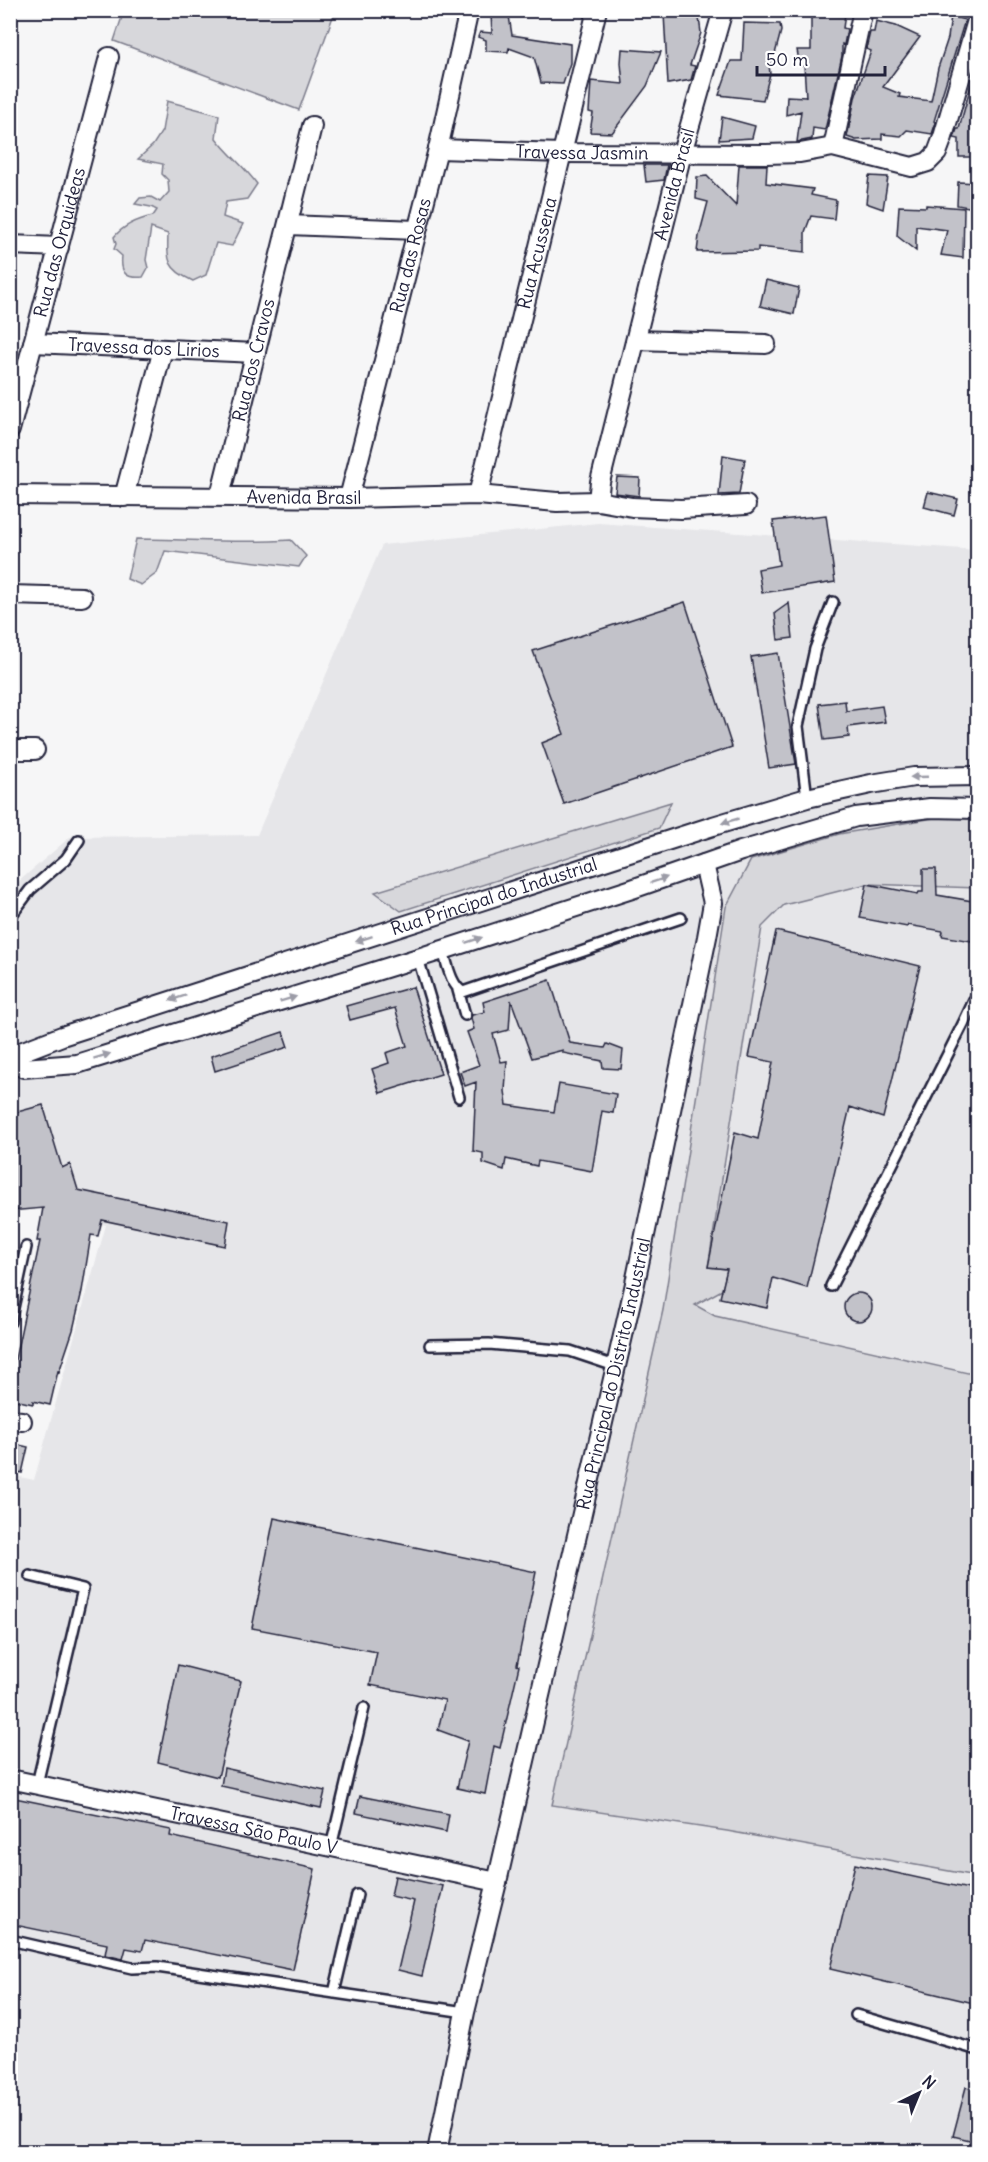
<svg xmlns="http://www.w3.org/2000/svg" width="988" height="2162" viewBox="0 0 988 2162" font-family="Delius,sans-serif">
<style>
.built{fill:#e6e6e9}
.green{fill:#d7d7db;stroke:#7c7c8b;stroke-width:1.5}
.building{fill:#c2c2c9;stroke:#22223b;stroke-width:1.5}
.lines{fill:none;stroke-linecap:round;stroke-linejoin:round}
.lane-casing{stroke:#22223b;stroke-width:14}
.street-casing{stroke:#22223b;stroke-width:22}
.lane{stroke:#fff;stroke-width:9}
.street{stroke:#fff;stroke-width:18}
.oneway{fill:#9c9ca7}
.labels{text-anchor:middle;stroke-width:4.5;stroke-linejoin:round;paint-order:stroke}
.street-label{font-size:18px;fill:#22223b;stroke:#fff}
</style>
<rect width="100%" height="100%" fill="#f6f6f7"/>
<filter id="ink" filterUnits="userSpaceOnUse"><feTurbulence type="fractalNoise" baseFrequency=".0167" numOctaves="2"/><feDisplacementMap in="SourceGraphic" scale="12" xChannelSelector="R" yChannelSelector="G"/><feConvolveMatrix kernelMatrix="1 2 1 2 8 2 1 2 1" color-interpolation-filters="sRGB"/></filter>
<g filter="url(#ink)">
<!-- built -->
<path class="built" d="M598,523l379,27v1601h-966v-676l23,5 72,-255 -68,-15 -27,1 -1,-322 60,-52 187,-2 125,-290z"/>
<!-- green -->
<path class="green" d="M124,11v-1l211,1 -36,99 -185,-69z
M167,101l52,14 -3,23c13,17 29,29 41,46l-10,15 -21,3 -3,15 20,7 -11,22 -16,-3 -10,32 -13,6c-26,-12 -26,-20 -25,-47l-17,-6 -5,32 2,8 -5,9c-17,2 -23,-4 -21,-21l-8,-7 2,-5 -2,-7c9,-11 25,-18 39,-21l4,-6 -6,-3 -16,-3 5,-6 11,-1 9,5 9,-10 -1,-12 -6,-6 1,-10 -25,-5 15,-14 9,-14z
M136,539c52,0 103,5 155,1l15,16 -7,11 -134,-16 -8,22 -16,12 -14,-6z
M671,802l-12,26 -258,83 -26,-19z
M952,815l25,4v69l-110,-4 -83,21 -22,22 -54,340 19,2 -5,21 -27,15 20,11 262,59v501l-250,-45 -175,-26 111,-495 63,-403 25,-47 88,-26z"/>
<!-- building -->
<path class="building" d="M683,10h15l3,23 -11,32 5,1 -4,14 -23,4 -4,-70 19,1z
M811,10h28l-2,4h8l-2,14 4,1 -3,16 -2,-1v12l-17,74 -12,-2 -1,11 -15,3 4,-31 -15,4 1,-19 19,1 -2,-32 -4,1 -3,-16h14z
M491,14l18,2 3,19 58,9v19l-7,21 -22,-1 -7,-26 -25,-9 -1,4 -22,-1v-11l-8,-3 2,-5 12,1z
M951,16l14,4 -31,101 2,1 -4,12 -25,-4 -6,6 -19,-2v5l-26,1 -9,-3 8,-39 16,-47 -5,-2 4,-17h4l2,-11 20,5 24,11 -37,50 17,7 -1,3 32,4 7,-33 10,-30z
M744,23l36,1 1,7 -6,23 -6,10 1,10 -7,26 -44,-5 12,-34h11z
M622,49l39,3 -14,34 -35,47 -22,-1 3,-19 -4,-1 2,-31 32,3 -2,-21z
M973,78h5v79h-19v-18l-5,-1 3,-9h2z
M722,117l33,9 -3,12 -33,2z
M644,165h23l-3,15 -18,2z
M739,165h28l-1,18 47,6 -2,6 25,5 -2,19 -23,-3 -6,16v20l-47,-5v4l-61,1 2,-16 9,-34 -12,-3 1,-22 10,-1 29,30z
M869,176l19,1 -5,32 -17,-6z
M958,182l20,1 -4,25 -17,-3z
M926,205l38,3 -1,50 -22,-3 6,-25 -31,-4v25l-19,-15 2,-30 27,1z
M766,280l33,8 -5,26 -34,-8z
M723,455l22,4 -6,35 -20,1z
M617,477l23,1 -1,18 -24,-3z
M928,492l30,7 -4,16 -30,-8z
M826,515l9,67 -73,11 -4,-24 21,-4 -6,-44z
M685,602l47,145 -168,57 -22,-61 22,-9 -31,-83z
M789,603l4,35 -15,2 -3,-27z
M778,653l18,111 -27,4 -18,-111z
M845,701l1,10 36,-5 3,16 -37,5 1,10 -25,3 -5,-36z
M923,869h13l1,26 41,7v40l-36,-6 1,-5 -35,-6 -1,2 -47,-9 7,-34 51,10 1,-2h4z
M776,931l144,35 -37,152 -33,-11 -43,181 -34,-10 -6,30 -47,-10 7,-29 -19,-2 27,-135 23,7 15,-77 -24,-5z
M550,980l20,63 35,5 2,-4 16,6 -2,19 -18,-1 -1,-7 -39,-8v-3l-31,8 -21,-58 -2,30 -16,4 8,28 6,-1 -2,30 2,14 47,7 5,-28 57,10 -3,19 -11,-2 -10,60 -54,-10 -1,5 -31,-7 -2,11 -21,-7v-10l-10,-2 3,-69 -11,4 -5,-14 19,-7 -12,-33 7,-3 -3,-11 1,-3 13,-3 -2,-10z
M413,987l28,87 -61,19 -8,-24 17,-6 -3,-10 21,-7 -12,-38 -45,12 -4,-14z
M283,1032l5,15 -73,24 -4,-15z
M43,1105l19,63 8,-4 8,26 151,31 -4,25 -123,-26 -4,16 -7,-1 -9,56 -9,39 -14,42 -1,-1 -8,34 -17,-4v3l-23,-5v-16l30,-142h-3l6,-33 -33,3v-97z
M844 1307a14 14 0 1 1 28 0a14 14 0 1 1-28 0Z
M15,1444l13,3 -6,26 -12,-3z
M274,1518l262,54 -19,93 2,1 -19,82 -6,-2 -9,48 -28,-6 11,-47 -30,-11 7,-30 -75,-15 7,-33 -125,-24z
M178,1665l63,16 -23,96 -60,-15z
M224,1768l101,23 -4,17 -100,-22z
M360,1796l89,18 -3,18 -90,-19z
M10,1797l161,33 -1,6 145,33 -22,101 -148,-30 -3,11 -16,-3 -3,11 -18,-4 2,-11 -97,-20z
M855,1864l123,27v113l-148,-35z
M395,1876l48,10 -21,90 -24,-6 16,-69 -23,-5z
M966,2087l12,3v52l-25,-6z"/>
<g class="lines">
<defs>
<path id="lane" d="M807,798l-9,-72 17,-77 18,-47
M10,917l20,-27 36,-31 13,-19
M443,951c4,12 8,35 20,41l218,-74
M418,958l41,139
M458,990l7,25
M831,1286l132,-262 15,-32
M10,1322l16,-75
M430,1345l59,-1 81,7 45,15
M30,1576l53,13 -46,195
M331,1847l33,-139
M10,1940l122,28 25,-1 308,45
M334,1993l23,-98
M856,2015l122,35"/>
<g id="street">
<path d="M833,147l30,-137"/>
<path id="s1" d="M438,149l124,4 204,1 34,-1 33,-6 79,20 16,-5 9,-9 6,-16 35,-120"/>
<path d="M288,225l129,5"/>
<path d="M10,245l49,2"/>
<path d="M636,340l130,4"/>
<path id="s2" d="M33,343l223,10"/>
<path id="s3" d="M10,430l99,-373"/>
<path id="s4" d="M10,495l339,3 129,-3 79,7 41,-1 34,6 49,2 65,-4"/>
<path id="s5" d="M478,495l119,-485"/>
<path id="s6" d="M220,496l92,-370"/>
<path d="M124,497l39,-148"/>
<path id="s7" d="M349,498l89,-349 31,-139"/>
<path id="s8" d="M598,501l2,-19 82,-329 41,-143"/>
<path d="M10,595l72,2"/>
<path d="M10,750h25"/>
<path id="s9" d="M18,1053l44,-17 651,-210 94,-28 64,-14 43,-7 64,-1"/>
<path d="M23,1068l54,-4 341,-106 214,-69 109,-38 115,-34 74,-9 48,1"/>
<path d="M10,1420l12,1"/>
<path id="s10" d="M10,1779l487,103"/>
<path id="s11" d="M437,2152l28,-140 32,-130 137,-594 73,-351 6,-34 -9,-39"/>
</g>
</defs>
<!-- lane casing -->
<use href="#lane" class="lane-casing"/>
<!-- street casing -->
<use href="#street" class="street-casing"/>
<!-- lane -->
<use href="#lane" class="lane"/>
<!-- street -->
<use href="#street" class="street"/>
</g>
<!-- one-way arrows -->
<defs><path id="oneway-solid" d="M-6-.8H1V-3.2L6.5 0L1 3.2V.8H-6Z" transform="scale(1.5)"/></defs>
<g class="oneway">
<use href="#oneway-solid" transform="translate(919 777) rotate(178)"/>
<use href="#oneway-solid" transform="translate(730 821) rotate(164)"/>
<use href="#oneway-solid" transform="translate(659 880) rotate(-19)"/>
<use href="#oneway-solid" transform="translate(364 939) rotate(162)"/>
<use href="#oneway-solid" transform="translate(474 940) rotate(-18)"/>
<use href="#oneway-solid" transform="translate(178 998) rotate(162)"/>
<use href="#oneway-solid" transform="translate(288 999) rotate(-17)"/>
<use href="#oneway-solid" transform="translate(102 1056) rotate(-17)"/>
</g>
</g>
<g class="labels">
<!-- street labels -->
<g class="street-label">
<text dy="6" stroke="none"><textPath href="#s1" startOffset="144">Travessa Jasmin</textPath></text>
<text dy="6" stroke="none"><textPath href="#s8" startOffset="326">Avenida Brasil</textPath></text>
<text dy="6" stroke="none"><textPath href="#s3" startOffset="194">Rua das Orquideas</textPath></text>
<text dy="6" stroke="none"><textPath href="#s5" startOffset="249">Rua Acussena</textPath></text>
<text dy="6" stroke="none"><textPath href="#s7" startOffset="250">Rua das Rosas</textPath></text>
<text dy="6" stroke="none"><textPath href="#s2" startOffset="111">Travessa dos Lirios</textPath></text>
<text dy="6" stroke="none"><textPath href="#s6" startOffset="140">Rua dos Cravos</textPath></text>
<text dy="6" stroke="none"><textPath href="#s4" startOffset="294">Avenida Brasil</textPath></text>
<text dy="6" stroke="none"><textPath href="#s9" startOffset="501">Rua Principal do Industrial</textPath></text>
<text dy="6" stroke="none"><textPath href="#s11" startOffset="798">Rua Principal do Distrito Industrial</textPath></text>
<text dy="6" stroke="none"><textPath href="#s10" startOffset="249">Travessa São Paulo V</textPath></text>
</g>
</g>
<!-- margin -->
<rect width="988" height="2162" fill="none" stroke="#fff" stroke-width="36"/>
<rect x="18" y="18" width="952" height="2126" fill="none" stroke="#22223b" stroke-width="2" filter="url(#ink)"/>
<!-- north arrow -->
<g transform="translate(919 2093) rotate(43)" stroke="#ffffff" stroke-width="4.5" paint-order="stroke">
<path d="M0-4.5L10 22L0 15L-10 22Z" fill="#22223b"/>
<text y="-9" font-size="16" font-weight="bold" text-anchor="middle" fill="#22223b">N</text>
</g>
<!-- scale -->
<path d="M757 66v9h128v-9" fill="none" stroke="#22223b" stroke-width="3"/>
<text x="766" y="66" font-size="18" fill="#22223b" stroke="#ffffff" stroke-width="4.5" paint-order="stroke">50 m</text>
</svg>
